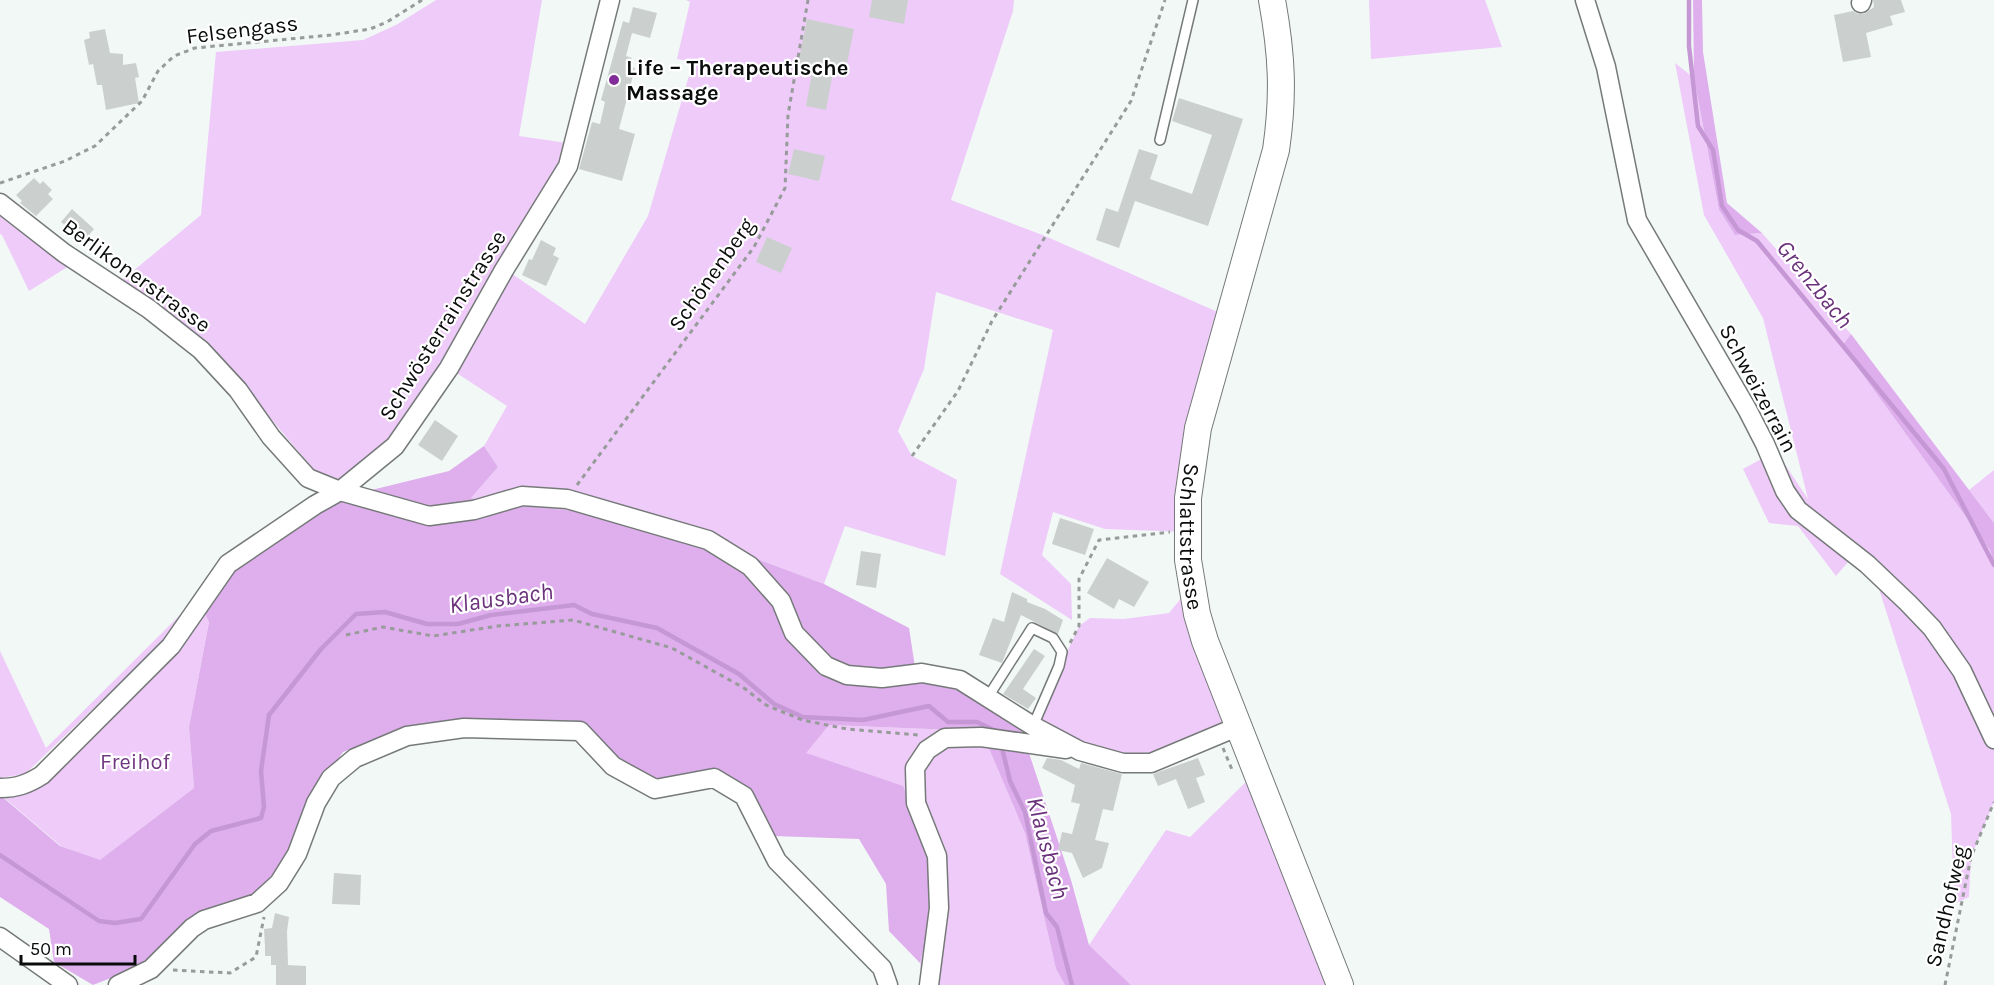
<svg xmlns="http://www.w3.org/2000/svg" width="1994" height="985" viewBox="0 0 1994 985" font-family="Karla,sans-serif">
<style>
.green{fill:#eecbf9}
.forest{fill:#deaeed}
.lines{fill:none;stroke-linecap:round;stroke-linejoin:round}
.stream{stroke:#c597d4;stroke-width:4.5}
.building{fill:#cbd0cf}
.lane-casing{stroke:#757a79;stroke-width:12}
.street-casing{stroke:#757a79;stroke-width:21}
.secondary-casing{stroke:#757a79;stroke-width:28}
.path{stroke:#979b9a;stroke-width:3;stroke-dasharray:4.5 4.5;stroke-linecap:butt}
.lane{stroke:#fff;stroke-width:9}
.street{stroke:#fff;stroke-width:18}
.secondary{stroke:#fff;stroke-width:26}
.poi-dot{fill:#822c9a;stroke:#fff;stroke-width:2}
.labels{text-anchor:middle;stroke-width:4.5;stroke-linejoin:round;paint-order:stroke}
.street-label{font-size:22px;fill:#0a0c0c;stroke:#fff}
.poi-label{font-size:22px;font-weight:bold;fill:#0a0c0c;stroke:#fff;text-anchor:start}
.park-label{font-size:22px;fill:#713882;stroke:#fff}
.water-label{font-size:24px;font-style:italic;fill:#6a327b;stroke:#fff}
</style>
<rect width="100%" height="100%" fill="#f2f8f6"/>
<!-- green -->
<path class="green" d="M436,0h106l-23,136 55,8 -69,125 80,55 63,-108 45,-154 -16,-3 13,-57 -4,-2h328l-1,11 -62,189 94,36 184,81 -42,215 -82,-3 -52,-17 -11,43 29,29 1,36 -72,-46 53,-244 -117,-38 -12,77 -26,62 14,25 45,24 -12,76 -100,-30 -21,58 -69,-26 -238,-52 -46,-8 27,-31 -14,-21 23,-40 -58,-38 49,-90 -107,159 -48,44 -28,-10 -67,-79 -127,-111 80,-66 15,-163 147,-12 33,-15z
M1369,0h116l17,47 -131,12z
M1675,63l19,15 25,132 16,25 27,-2 89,101 -9,12 148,204 4,14v238l-23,55 -2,40 -15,7 -3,-90 -73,-228 -29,-25 -13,15 -38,-50 -29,-3 -26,-54 33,-18 32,48 -45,-181 -59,-103z
M0,214l69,52 -40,25 -27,-56 -2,-1z
M1994,470v53l-25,-33z
M1191,586l46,141 -114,36 -90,-37 46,-100 11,-8 34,1 45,-6z
M204,611l5,10 -20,106 5,61 -95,73 -38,-15 -59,-50 27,-12z
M182,613l-13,23 -144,138 -25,4v-127l46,97z
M829,725l150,6 11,20 35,82 31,136 9,16h-142l-3,-22 14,-54 -129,-156z
M1256,772l84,213h-209l-42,-40 77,-115 24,7z"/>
<!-- forest -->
<path class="forest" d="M1693,0h9l1,52 24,151 35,30 -27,2 -16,-25 -25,-132z
M1851,334l143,189v41l-4,-14 -148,-204z
M484,446l14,21 -27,31 46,8 71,6 167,46 69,26 85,44 8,52 54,13 55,40 3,20 42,127 18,65 42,40h-66l-9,-16 -31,-136 -35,-82 -11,-20 -150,-6 -23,28 97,33 27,68 4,55 -14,54 -31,-32 -3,-47 -27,-45 -85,-3 -59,-63 -62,10 -38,-20 -29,-39 -119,-1 -58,5 -66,24 -33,49 -17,51 -27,36 -25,12 -82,59 -66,26 -39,-23 -5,-33 -49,-32v-102l60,51 40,14 94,-72 -5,-61 20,-105 -5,-11 29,-45 110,-69 106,-26z"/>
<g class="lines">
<!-- stream -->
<path class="stream" d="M1689,0v46l9,80 15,24 9,56 16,24 19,11 187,228 50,96
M1003,752l7,29 15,31 21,101 11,14 15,58
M0,855l99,66 16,2 26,-4 54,-75 16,-13 50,-13 3,-11 -3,-36 8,-56 52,-66 35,-35 29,-2 42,12h31l33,-9 83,-10 18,9 65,14 82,46 35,30 29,13 60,3 66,-14 19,16h29l19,9"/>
</g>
<!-- building -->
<path class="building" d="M872,0h36l-4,24 -35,-7z
M1873,0h28l4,12 -15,4 3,9 -27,8 5,24 -28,5 -9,-47 19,-4 5,3h6l10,-7z
M633,7l24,6 -7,25 -18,-5 -6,23 6,2 -2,9 5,1 -16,61 16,5 -13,47 -43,-12 13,-47 8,2 5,-22 -4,-2 22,-79 6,2z
M807,19l47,10 -9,45 -12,-2 -7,38 -20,-4 7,-38 -15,-4z
M105,29l5,24 13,1v11l13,-2 3,14 -4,1 4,25 -33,7 -4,-25h-5l-4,-21 -4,1 -5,-25 6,-2 -1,-6z
M1179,98l64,21 -35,107 -73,-25 -16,47 -23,-8 10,-32 12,4 21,-63 19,6 -8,24 42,15 20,-59 -40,-14z
M794,149l31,7 -6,25 -31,-7z
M34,178l6,6 3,-3 9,9 -4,4 5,5 -17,17 -16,-13 2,-2 -6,-6z
M72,209l22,20 -10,12 -23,-19z
M767,237l25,11 -11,25 -25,-11z
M541,240l15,8 -3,7 6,3 -13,28 -24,-11 7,-16 3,1z
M435,420l23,16 -16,25 -24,-16z
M1060,518l34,11 -9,26 -33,-11z
M861,551l20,3 -5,34 -20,-3z
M1107,558l42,24 -15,25 -15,-8 -5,10 -27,-16z
M1012,592l15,7v3l18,7 18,11 -5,14 -37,-19 -19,48 -23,-8 14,-37 11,4z
M1034,649l11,7 -22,33 13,9 -8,11 -25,-15z
M1047,758l14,2 18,9 2,-6 41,11 -9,37 -10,-2 -8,31 14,3 -7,25 -19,10 -11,-25 -14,-3 4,-18 10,2 8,-30 -9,-2 4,-17 -33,-17z
M1198,758l7,17 -9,3 9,24 -17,7 -12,-30 -18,7 -5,-12z
M334,873l27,2 -1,30 -28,-1z
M275,913l14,4 -2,14 1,34 18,1v19h-30v-20h-5v-9h-6v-9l-1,-18 8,-1z"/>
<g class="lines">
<defs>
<path id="lane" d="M1160,140l33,-140
M988,697l44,-69 21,10 9,14 -3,14 -26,60"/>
<path id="street" d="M1585,0l21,67 31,153 110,189 18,35 20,47 13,19 69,54 41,39 24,25 30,43 32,68
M1861,3l1,-3
M0,203l64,50 85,56 52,41 37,40 33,47 37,41 32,13 89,25 45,-6 48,-14 45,3 141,41 42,26 31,35 13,32 32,33 21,9 35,3 40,-5 38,7 73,46 47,25 43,12h28l86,-36
M0,788c17,0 28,-4 42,-13l129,-129 57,-82 87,-59 25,-14 55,-45 54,-78 55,-98 64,-104 42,-166
M0,937l68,48
M118,985l33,-16 41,-41 12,-8 53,-17 22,-20 18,-29 19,-51 15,-25 24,-20 52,-22 57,-8 116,3 33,35 42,23 59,-11 30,18 33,65 105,107 6,17
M929,985l10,-77 -2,-52 -21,-53 -1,-35 12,-18 18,-12 36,-1 85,12"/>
<g id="secondary">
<path id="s1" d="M1272,0c10,55 12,95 4,150l-78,278 -10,70v62l9,54 8,27 135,344"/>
</g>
</defs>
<!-- lane casing -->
<use href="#lane" class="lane-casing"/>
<!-- street casing -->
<use href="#street" class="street-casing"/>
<!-- secondary casing -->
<use href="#secondary" class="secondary-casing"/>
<!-- path -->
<path class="path" d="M0,183l65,-22 30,-15 47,-45 16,-30 16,-15 21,-8 136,-13 39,-6 17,-7 35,-22
M912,456l46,-65 34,-70 139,-220 34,-101
M577,485l177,-238 31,-59 3,-73 20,-115
M346,635l37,-8 50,9 65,-10 75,-6 99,28 72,40 22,17 36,15 45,9 72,6
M1070,643l9,-17v-47l20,-39 71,-8
M1223,748l10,24
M173,970l57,3 26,-16 8,-40
M1945,985l26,-128 23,-55"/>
<!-- lane -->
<use href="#lane" class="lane"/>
<!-- street -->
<use href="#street" class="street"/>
<!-- secondary -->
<use href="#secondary" class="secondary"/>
</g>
<!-- markers -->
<circle class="poi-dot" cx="614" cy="80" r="6"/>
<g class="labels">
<!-- street labels -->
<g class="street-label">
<text transform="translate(242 29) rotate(-7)" y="8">Felsengass</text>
<text transform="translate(711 274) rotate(-55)" y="8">Schönenberg</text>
<text transform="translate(137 275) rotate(36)" y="8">Berlikonerstrasse</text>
<text transform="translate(442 325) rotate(-58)" y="8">Schwösterrainstrasse</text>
<text transform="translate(1759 388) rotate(62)" y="8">Schweizerrain</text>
<text dy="8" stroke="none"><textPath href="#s1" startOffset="549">Schlattstrasse</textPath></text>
<text transform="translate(1946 906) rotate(-77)" y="8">Sandhofweg</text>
</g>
<!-- poi labels -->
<g class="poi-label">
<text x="626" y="75">Life – Therapeutische<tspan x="626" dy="25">Massage</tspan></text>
</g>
<!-- park labels -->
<g class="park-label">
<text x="135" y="769">Freihof</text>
</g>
<!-- water labels -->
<g class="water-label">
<text transform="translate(1815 284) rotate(51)" y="8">Grenzbach</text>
<text transform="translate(501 598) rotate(-8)" y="8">Klausbach</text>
<text transform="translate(1048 848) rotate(75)" y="8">Klausbach</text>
</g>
</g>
<!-- scale -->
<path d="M21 955v9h114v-9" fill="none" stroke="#0a0c0c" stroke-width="3"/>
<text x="30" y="955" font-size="18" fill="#0a0c0c" stroke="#ffffff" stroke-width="4.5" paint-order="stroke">50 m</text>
</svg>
